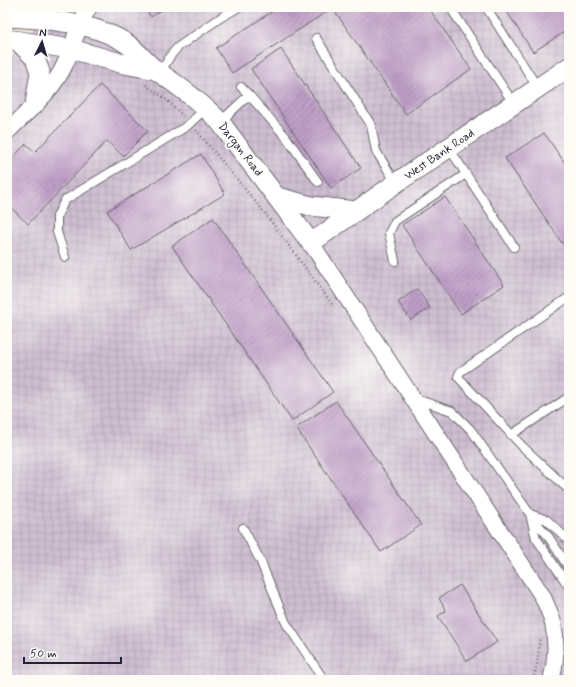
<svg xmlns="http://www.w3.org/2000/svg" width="576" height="687" viewBox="0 0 576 687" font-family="Mynerve,sans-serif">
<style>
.industrial{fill:url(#industrial-grid)}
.building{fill:url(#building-hatch)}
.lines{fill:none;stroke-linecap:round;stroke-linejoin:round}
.service-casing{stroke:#6b676e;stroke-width:10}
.minor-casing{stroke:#6b676e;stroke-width:18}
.tertiary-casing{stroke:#6b676e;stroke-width:21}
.path{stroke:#6b676e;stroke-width:2.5;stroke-dasharray:1 3;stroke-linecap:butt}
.service{stroke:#fff;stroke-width:8}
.minor{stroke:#fff;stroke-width:16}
.tertiary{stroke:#fff;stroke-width:19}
.labels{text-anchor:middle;stroke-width:4;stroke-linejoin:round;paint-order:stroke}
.street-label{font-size:12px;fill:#22223b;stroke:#fdfcf7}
</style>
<defs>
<pattern id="industrial-grid" width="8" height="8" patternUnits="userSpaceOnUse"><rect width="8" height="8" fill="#cebed1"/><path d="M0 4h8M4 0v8" fill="none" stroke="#b1a3b4"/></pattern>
<pattern id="building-hatch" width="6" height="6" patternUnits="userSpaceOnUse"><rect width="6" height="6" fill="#be9dc6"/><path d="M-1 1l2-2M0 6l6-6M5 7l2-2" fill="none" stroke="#9a80a2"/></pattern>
</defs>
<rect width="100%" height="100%" fill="#fdfcf7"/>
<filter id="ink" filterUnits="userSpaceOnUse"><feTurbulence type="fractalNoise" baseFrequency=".025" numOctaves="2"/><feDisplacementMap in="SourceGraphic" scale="8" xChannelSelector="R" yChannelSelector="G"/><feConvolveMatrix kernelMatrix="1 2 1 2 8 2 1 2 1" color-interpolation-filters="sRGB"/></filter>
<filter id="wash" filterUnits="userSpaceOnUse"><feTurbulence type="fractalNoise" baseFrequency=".012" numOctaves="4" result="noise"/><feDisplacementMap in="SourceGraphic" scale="16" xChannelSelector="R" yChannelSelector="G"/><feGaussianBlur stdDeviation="0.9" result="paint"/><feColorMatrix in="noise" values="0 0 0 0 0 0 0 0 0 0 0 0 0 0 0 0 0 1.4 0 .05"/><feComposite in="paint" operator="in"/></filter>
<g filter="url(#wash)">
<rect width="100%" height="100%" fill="#f3e7ce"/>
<!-- industrial -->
<path class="industrial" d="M49,7h520v673h-562v-618z"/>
<g id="blocks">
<!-- building -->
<path class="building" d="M144,7h22l-15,10z
M279,7h55l-102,66 -16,-25z
M344,7h84l43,62 -65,45 -70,-101z
M504,7h59l6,9v13l-36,23z
M281,49l80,119 -30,20 -80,-119z
M100,85l48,46 -25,25 -16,-15 -79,83 -21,-20v-22l1,-1 -1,-1v-17l19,-19 9,8z
M544,133l25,36v74l-5,3 -59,-88z
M201,154l24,40 -94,56 -24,-39z
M445,197l59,88 -43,29 -59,-89z
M213,218l120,174 -41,29 -120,-175z
M417,289l13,19 -19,12 -13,-18z
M336,401l85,124 -40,27 -85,-124z
M460,585l37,57 -30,19 -29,-45 8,-5 -7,-13z"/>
</g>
</g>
<g filter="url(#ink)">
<use href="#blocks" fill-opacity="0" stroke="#6b676e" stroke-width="1"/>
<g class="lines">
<defs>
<path id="service" d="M450,7l64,97
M486,7l52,81
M316,38l55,87 5,26 20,32
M160,73l11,-18 7,-8 42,-29 19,-11
M249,95l37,42 32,45
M220,122l29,-27 -8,-8
M449,148l65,99
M65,257l-8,-25v-16l8,-16 122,-74 19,-18
M395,261l-6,-28 6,-12 71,-47
M569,297l-109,75 -2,5 64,69 47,44
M416,399l36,12 19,19 59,84 6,24 33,49
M511,435l58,-38
M530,514l17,6 22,21
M531,516l17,20 21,32
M243,528l17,32 26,63 38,57"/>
<path id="minor" d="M7,132c21,-21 46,-41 58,-68 9,-19 12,-39 24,-57
M311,243l232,354c3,8 8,17 10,26 4,18 3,40 -2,57"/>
<path id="tertiary" d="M7,17c39,2 91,5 123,29 9,7 17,18 27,25 22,15 44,31 63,51l91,121 85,-60 173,-116
M7,39l64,10 53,15 32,6
M18,41l17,17 5,14 -5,32
M277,197l34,9 45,5"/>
</defs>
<!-- service casing -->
<use href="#service" class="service-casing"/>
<!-- minor casing -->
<use href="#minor" class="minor-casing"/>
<!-- tertiary casing -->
<use href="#tertiary" class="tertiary-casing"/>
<!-- path -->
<path class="path" d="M146,85l21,15 16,16
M196,130l68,82 68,92
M533,680l4,-16 3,-27"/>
<!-- service -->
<use href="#service" class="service"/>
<!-- minor -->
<use href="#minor" class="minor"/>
<!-- tertiary -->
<use href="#tertiary" class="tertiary"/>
</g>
</g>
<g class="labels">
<!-- street labels -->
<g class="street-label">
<text transform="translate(241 149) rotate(52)" y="4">Dargan Road</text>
<text transform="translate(439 154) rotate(-34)" y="4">West Bank Road</text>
</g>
</g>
<!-- margin -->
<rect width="576" height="687" fill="none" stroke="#fdfcf7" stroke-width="24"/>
<!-- north arrow -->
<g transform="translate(42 42) rotate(5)" stroke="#fdfcf7" stroke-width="3" paint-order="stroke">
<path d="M0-3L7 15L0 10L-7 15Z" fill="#22223b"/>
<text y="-6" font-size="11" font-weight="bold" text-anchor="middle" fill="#22223b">N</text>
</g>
<!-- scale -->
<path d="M24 657v6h97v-6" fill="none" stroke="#22223b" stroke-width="2"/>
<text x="30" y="657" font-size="12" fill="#22223b" stroke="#fdfcf7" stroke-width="3" paint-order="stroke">50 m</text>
</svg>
